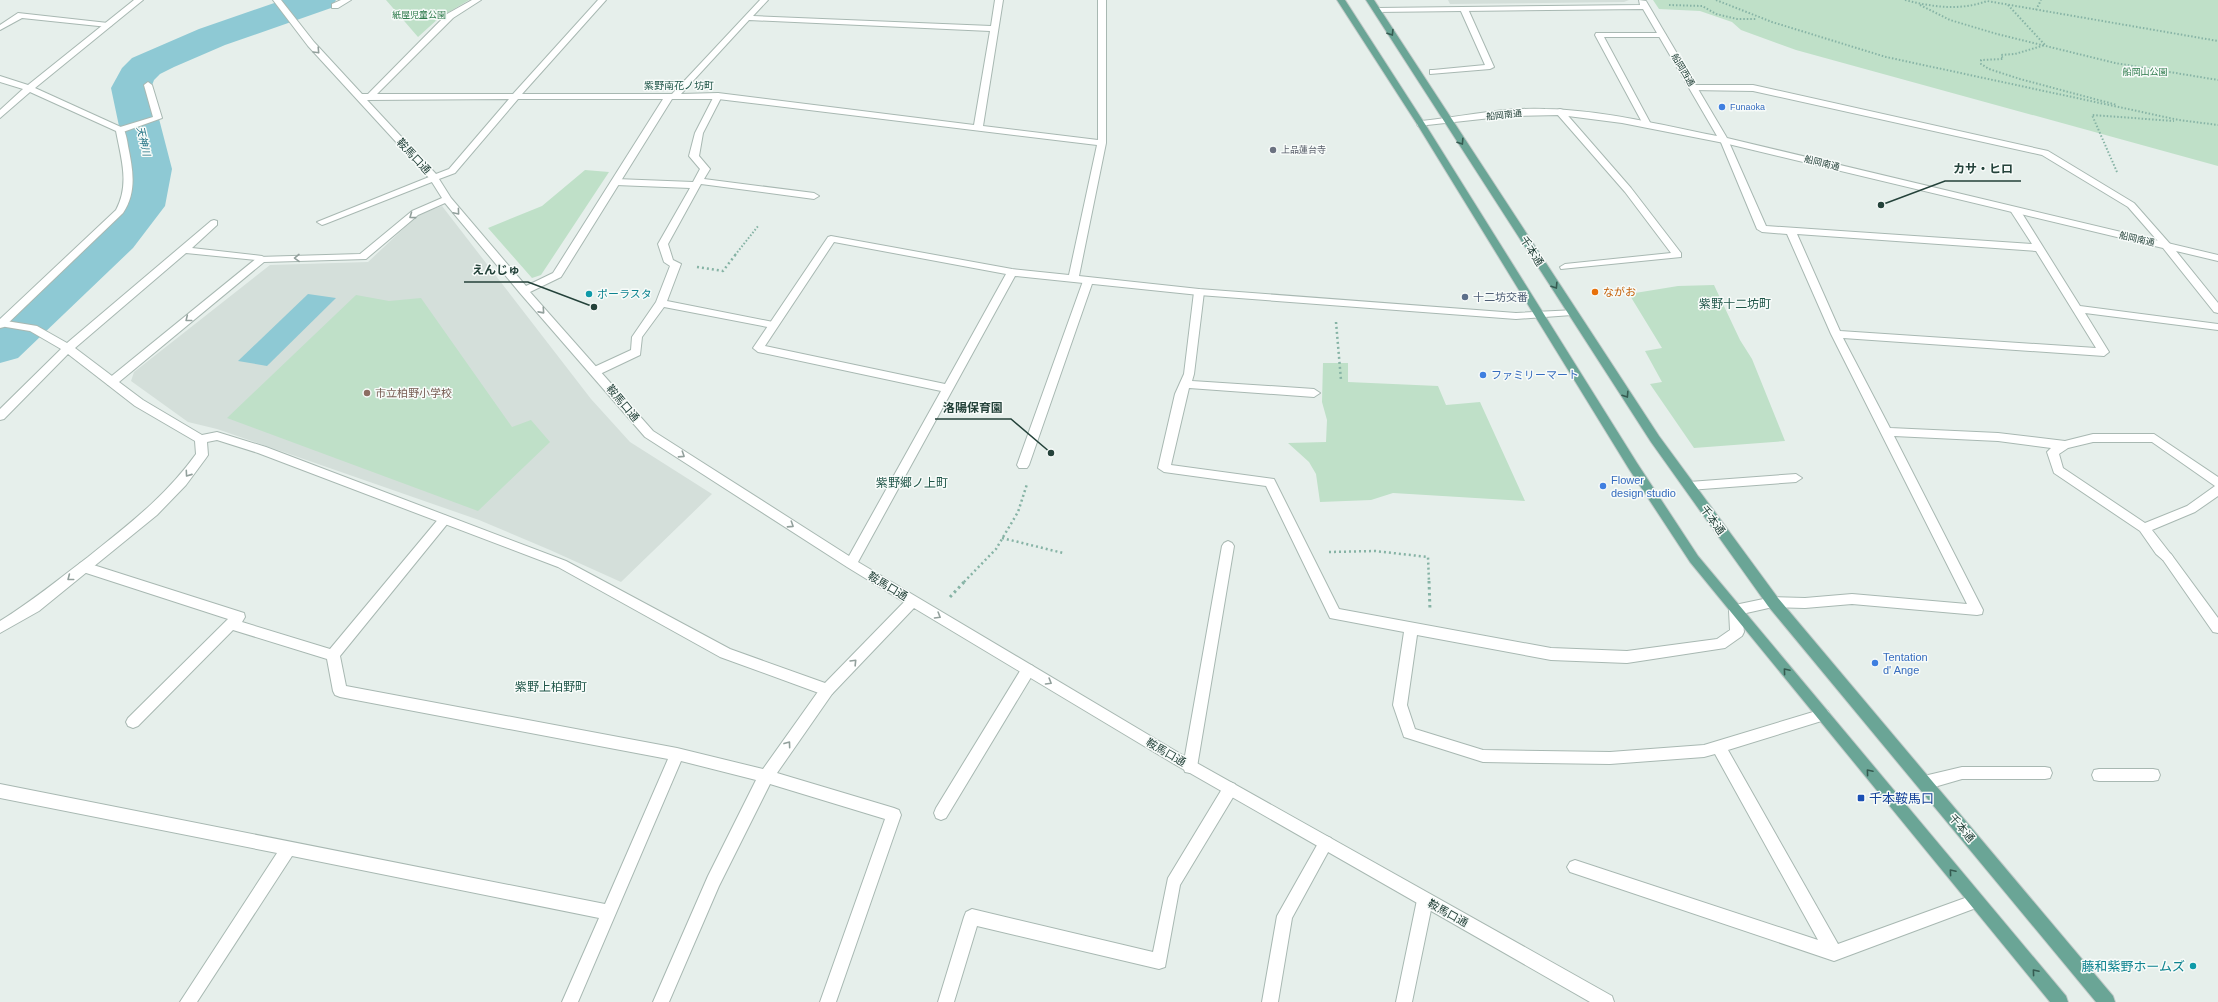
<svg xmlns="http://www.w3.org/2000/svg" width="2218" height="1002" viewBox="0 0 2218 1002" font-family="Arial,'Noto Sans JP',sans-serif">
<style>
.built{fill:#d4dfda}
.green{fill:#bfe0c8}
.water{fill:#8ec9d4}
.lines{fill:none;stroke-linecap:round;stroke-linejoin:round}
.river{fill:#8ec9d4;fill-rule:evenodd}
.lane-casing{stroke:#a8b8b2;stroke-width:2}
.street-casing{stroke:#a8b8b2;stroke-width:2}
.primary-casing{stroke:#c2cac8;stroke-width:2}
.path-far2{stroke:#86b3a5;stroke-width:2;stroke-dasharray:1.5 2;stroke-linecap:butt}
.path-far1{stroke:#86b3a5;stroke-width:2.5;stroke-dasharray:2 3;stroke-linecap:butt}
.path{stroke:#86b3a5;stroke-width:3;stroke-dasharray:2.5 3.5;stroke-linecap:butt}
.lane{fill:#fff;fill-rule:evenodd}
.street{fill:#fff;fill-rule:evenodd}
.primary{fill:#6aa596;fill-rule:evenodd}
.oneway{stroke:#365b51}
.oneway2{stroke:#92a09c}
.shop-dot{fill:#3f7fe0;stroke:#f7fbf9;stroke-width:1.5}
.worship-dot{fill:#6b7280;stroke:#f7fbf9;stroke-width:1.5}
.food-dot{fill:#e8710a;stroke:#f7fbf9;stroke-width:1.5}
.culture-dot{fill:#0f9aa8;stroke:#f7fbf9;stroke-width:1.5}
.service-dot{fill:#5c6f8a;stroke:#f7fbf9;stroke-width:1.5}
.education-dot{fill:#8d6e63;stroke:#f7fbf9;stroke-width:1.5}
.transit-dot{fill:#1a4fb4;stroke:#f7fbf9;stroke-width:1.5}
.labels{text-anchor:middle;stroke-width:3;stroke-linejoin:round;paint-order:stroke}
.far-park-label{font-size:9px;fill:#2d7a4b;stroke:#f7fbf9}
.far-street-label{font-size:9px;fill:#24423a;stroke:#f7fbf9}
.far-shop-label{font-size:9px;fill:#366cbe;stroke:#f7fbf9;text-anchor:start}
.far-worship-label{font-size:9px;fill:#5b616d;stroke:#f7fbf9;text-anchor:start}
.far-neighbourhood-label{font-size:10px;fill:#1f5548;stroke:#f7fbf9}
.far-water-label{font-size:10px;font-style:italic;fill:#1c6f80;stroke:#f7fbf9}
.street-label{font-size:11px;fill:#24423a;stroke:#f7fbf9}
.food-label{font-size:11px;fill:#c56008;stroke:#f7fbf9;text-anchor:start}
.culture-label{font-size:11px;fill:#0d838f;stroke:#f7fbf9;text-anchor:start}
.service-label{font-size:11px;fill:#4e5e75;stroke:#f7fbf9;text-anchor:start}
.shop-label{font-size:11px;fill:#366cbe;stroke:#f7fbf9;text-anchor:start}
.education-label{font-size:11px;fill:#785e54;stroke:#f7fbf9;text-anchor:start}
.neighbourhood-label{font-size:12px;fill:#1f5548;stroke:#f7fbf9}
.near-transit-label{font-size:13px;fill:#164399;stroke:#f7fbf9;text-anchor:start}
.near-culture-label{font-size:13px;fill:#0d838f;stroke:#f7fbf9;text-anchor:end}
.leader{fill:none;stroke:#24423a;stroke-width:1.5}
.callout-dot{fill:#24423a;stroke:#f7fbf9;stroke-width:1.5}
.callout-label{font-size:12px;text-anchor:middle;font-weight:bold;fill:#24423a;stroke:#f7fbf9;stroke-width:3;stroke-linejoin:round;paint-order:stroke}
</style>
<rect width="100%" height="100%" fill="#e6efeb"/>
<!-- built -->
<path class="built" d="M1448,0h181l-5,2 -174,2z
M442,206l149,193 39,43 82,52 -91,88 -71,-32 -71,-30 -262,-91 -29,-7 -57,-41 3,-9 136,-107 98,-3 50,-47z"/>
<!-- green -->
<path class="green" d="M386,0h83l-30,18 -21,19z
M1653,0h565v166l-422,-116 -55,-20 -9,-8 -32,-11 -41,-2z
M585,170l24,2 -68,103 -9,3 -44,-50 54,-22z
M1714,285l26,55 12,19 33,82 -91,7 -44,-64 12,-2 -17,-31 17,-3 -33,-54 49,-8z
M356,295l33,6 32,-3 91,129 19,-7 19,22 -72,69 -251,-93z
M1323,363h25v19l90,4 8,19 34,-3 45,99 -132,-8 -22,7 -51,2 -4,-28 -7,-12 -21,-19 38,-1 1,-22 -5,-18z"/>
<!-- water -->
<path class="water" d="M308,294l28,4 -69,68 -29,-5z"/>
<g class="lines">
<!-- river -->
<path class="river" d="M283,0h53l-5,8 -106,37 -51,22 -14,7 -6,6 -3,8 21,81 -7,37 -32,42 -115,110 -18,5v-45l101,-90 20,-24 7,-35 -17,-81 11,-20 10,-10 67,-29z"/>
<defs>
<path id="lane" d="M341,0h10l-13,8h-6v-4z
M1461,7l7,2 26,58 -4,2 -60,5v-4h3l52,-5 -25,-56z
M18,13l90,10 4,2 -4,2 -86,-9 -22,12v-5z
M1596,33h66l4,2 -4,2h-58l48,89 -1,2 -7,-2 -49,-91z
M148,82l4,3 10,33 -39,14h-6v-4l36,-11 -9,-32z
M1694,85h59l295,66 86,52 37,42 -2,2h-6l-35,-40 -86,-52 -289,-64 -62,-1v-4z
M718,93l4,3 -19,37 -4,23 11,13 -6,10 110,14 5,3 -5,3 -113,-15 -33,60 5,16 8,4 -14,37 106,21 5,3 -5,3 -109,-21 -22,30 -2,18 -40,19h-8l-1,-3 1,-3 39,-18 1,-13 24,-35 14,-36 -6,-4 -6,-18 32,-56 -74,-3 -5,-3 5,-3 77,3 7,-13 -11,-13 6,-23 19,-37z
M1560,109l3,1 68,78 50,65v4l-120,12 -1,-2 5,-3 106,-11 -46,-61 -68,-78v-4z
M1724,137l4,3 38,86 266,18 -22,-34 5,-3 5,3 60,96 138,18v6l-133,-17 24,39 -5,4 -261,-18 47,90 108,5 67,8 28,-7h61l64,43v19l-23,16 -43,18 21,27 -2,3h-8l-7,-6 -16,-23 -86,-58 -7,-21 4,-4 -53,-7 -104,-5 89,174 -1,4 -5,1 -125,-11 -47,4 -32,-1 -31,7 2,18 -2,4 -17,12 -98,15 -76,-3 -134,-25 -10,70 8,24 68,21 127,2 94,-7 119,-36 5,2 2,4 -2,4 -100,31 110,194 138,-50 5,2 3,5 -3,5 -5,2 -142,53 -264,-89 -3,-5 3,-5 5,-2 243,80 -103,-186 -11,3 -94,7 -127,-2 -79,-25 -11,-32 11,-73 -74,-14 -64,-132 -102,-14 -6,-4 17,-74 9,-20 10,-82 5,-3 5,3 -10,82 -2,7 122,8 6,4 -6,4 -125,-9 -18,77 103,14 65,130 212,39 76,3 90,-12 13,-9 -1,-20 1,-4 43,-9 32,1 47,-4 115,10 -136,-270 -44,-100 -25,-2 -5,-3 -37,-89zM1797,234l239,17 60,97 -256,-17zM2093,442h59l63,44 -28,20 -42,17 -82,-55 -4,-14 9,-6z
M434,175l3,1v4l-112,44 -3,1 -5,-3z
M214,220l3,1v4l-25,23 70,8 5,3 -1,2 -80,-8 -111,95 41,31 1,3 -1,3h-8l-40,-31 -64,65 -4,1v-11l61,-60 -31,-18 -30,-5v-6l37,6 30,17 144,-122z
M1088,278l5,3 -64,184 -2,3h-8l-2,-3 66,-184z
M1796,474l6,4 -6,4 -107,8 -6,-4 6,-4z
M444,515l4,2 2,3 -2,3 -108,133 6,30 331,62 86,21 59,-83 5,-2 5,2 2,4 -2,4 -55,79 117,35 5,2 2,5 -65,187h-16l65,-183 -115,-35 -51,102 -50,116h-16l55,-126 48,-96 -75,-19 -103,241h-16l37,-84 -307,-62 -95,146h-17l97,-149 -277,-55v-14l605,120 63,-145 -328,-62 -5,-2 -2,-4 -6,-32 -94,-29 -95,96 -5,2 -5,-2 -2,-4 2,-4 100,-99 -148,-48 -2,-4 2,-4 4,-1 160,51 1,4 -3,5 88,27 110,-132z
M1228,541l4,2 2,3 -37,221 -2,5 -5,1 -5,-1 -2,-5 39,-221 2,-3z
M1028,664l5,2 2,4 -2,4 -87,144 -5,2 -5,-2 -2,-5 2,-5 87,-142z
M1962,767h83l5,1 2,5 -2,5 -5,1h-83l-38,11 -5,-2 -2,-5 2,-5 5,-2z
M2099,769h54l5,1 2,5 -2,5 -5,1h-54l-5,-1 -2,-5 2,-5z
M1230,782l5,2 2,5 -2,5 -55,91 -15,82 -6,2 -182,-43 -23,76h-16l26,-85 2,-5 6,-3 181,43 15,-74 57,-94z
M1326,836l5,2 2,5 -41,75 -14,84h-16l15,-86 44,-78z
M1425,893l5,2 3,5 -21,102h-16l21,-102 3,-5z"/>
<path id="street" d="M134,0h9l-108,88 88,40c3,5 4,12 5,18 5,24 9,46 -5,67l-119,114 -4,1v-9l116,-109c14,-26 5,-52 0,-79l-86,-39 -30,26v-8l23,-21 -23,-7v-6l28,9z
M273,0h8l33,42 48,52h6l79,-80 25,-14h9l-28,18 -76,76h136l85,-94h8l-84,94h150l88,-94h8l-15,16 238,10 4,-26h8l-20,126 115,14v-140h8v143l-27,133 120,13 317,24 60,-3 1,2 -1,2 -4,1 -56,4 -317,-24 -184,-19 -157,286 321,191 433,243 2,6h-24l-421,-241 -255,-153 -82,86 -5,2 -107,-39 -162,-90 -300,-114 -41,-13 -10,2 1,13 -2,3 -20,27 -29,30 -118,96 -39,22v-12c31,-19 59,-42 88,-64 42,-34 76,-59 108,-103l-1,-13 -60,-35 -27,-21 -1,-3 1,-3 150,-122 102,-3 52,-43 30,-13 -12,-19 -122,-133zM749,20l241,11 -16,94 -256,-32 -37,1zM509,99l-60,70 -13,5 -69,-74zM518,99h145l-110,174 -27,13 -75,-88 -12,-19 16,-6zM672,99h46l379,46 -28,130 -57,-6 -181,-33 -3,1 -75,111 5,4 183,39 -92,165 -196,-125 -123,-139 31,-15zM445,203l75,90 125,144 202,130 57,35 -79,81 -95,-34 -164,-88 -300,-114 -49,-15 -15,3 -59,-35 -24,-18 145,-120 102,-3 52,-44zM834,242l172,32 -61,110 -180,-38z
M1639,0l7,1 81,137 491,117v6l-42,-10 42,52v10l-4,-1 -51,-64 -439,-105 -102,-20 -62,-8 -51,1 -91,10 -1,-2 4,-3c41,-4 83,-14 124,-12 58,1 116,16 172,27l-74,-127 -266,3 -4,-2 4,-2 263,-3z
M2167,552l4,2 47,64v15l-5,-1 -50,-72 -2,-3 2,-3z"/>
<path id="primary" d="M1337,0h8l80,124 212,339 61,93 368,440 2,6h-18l-360,-440 -61,-93 -212,-345z
M1366,0h8l285,436 119,162 335,398 2,6h-19l-328,-396 -117,-164z"/>
</defs>
<!-- lane casing -->
<use href="#lane" class="lane-casing"/>
<!-- street casing -->
<use href="#street" class="street-casing"/>
<!-- primary casing -->
<use href="#primary" class="primary-casing"/>
<!-- path-far2 -->
<path class="path-far2" d="M1716,0l56,22 114,35 293,63 39,5
M1905,0c27,7 55,11 82,1l231,40
M1669,5l33,1 14,8 21,5h20
M1920,5l30,15 47,14 118,29 103,17
M2008,5l37,40 -30,9 -14,1 2,4 -22,1v4l8,5 31,10 97,26
M2036,10l5,-10
M2117,172l-25,-57 82,6
M735,255l24,-30"/>
<!-- path-far1 -->
<path class="path-far1" d="M697,267l26,4 13,-17
M1336,322l5,58
M1002,538l61,15
M1329,552l46,-1 53,6 1,25
M964,582l32,-33 22,-37 9,-28"/>
<!-- path -->
<path class="path" d="M1429,581l1,29
M950,597l15,-16"/>
<!-- lane -->
<use href="#lane" class="lane"/>
<!-- street -->
<use href="#street" class="street"/>
<!-- primary -->
<use href="#primary" class="primary"/>
</g>
<!-- one-way arrows -->
<defs><path id="oneway-chevron" d="M-2-3.5L2.5 0L-2 3.5" fill="none" stroke-width="1.6" stroke-linecap="round" stroke-linejoin="round"/></defs>
<g class="oneway">
<use href="#oneway-chevron" transform="translate(1391 33) rotate(58)"/>
<use href="#oneway-chevron" transform="translate(1461 142) rotate(57)"/>
<use href="#oneway-chevron" transform="translate(1555 286) rotate(57)"/>
<use href="#oneway-chevron" transform="translate(1626 395) rotate(57)"/>
<use href="#oneway-chevron" transform="translate(1786 671) rotate(-130)"/>
<use href="#oneway-chevron" transform="translate(1869 772) rotate(-130)"/>
<use href="#oneway-chevron" transform="translate(1952 872) rotate(-130)"/>
<use href="#oneway-chevron" transform="translate(2035 972) rotate(-130)"/>
</g>
<g class="oneway2">
<use href="#oneway-chevron" transform="translate(317 51) rotate(47)"/>
<use href="#oneway-chevron" transform="translate(457 212) rotate(50)"/>
<use href="#oneway-chevron" transform="translate(412 216) rotate(144)"/>
<use href="#oneway-chevron" transform="translate(297 258) rotate(179)"/>
<use href="#oneway-chevron" transform="translate(542 311) rotate(48)"/>
<use href="#oneway-chevron" transform="translate(188 319) rotate(141)"/>
<use href="#oneway-chevron" transform="translate(682 455) rotate(33)"/>
<use href="#oneway-chevron" transform="translate(188 474) rotate(125)"/>
<use href="#oneway-chevron" transform="translate(791 525) rotate(33)"/>
<use href="#oneway-chevron" transform="translate(70 578) rotate(142)"/>
<use href="#oneway-chevron" transform="translate(938 616) rotate(31)"/>
<use href="#oneway-chevron" transform="translate(854 662) rotate(-46)"/>
<use href="#oneway-chevron" transform="translate(1049 682) rotate(31)"/>
<use href="#oneway-chevron" transform="translate(788 744) rotate(-54)"/>
</g>
<!-- markers -->
<g class="shop-dot">
<circle cx="1722" cy="107" r="4"/>
<circle cx="1483" cy="375" r="4"/>
<circle cx="1603" cy="486" r="4"/>
<circle cx="1875" cy="663" r="4"/>
</g>
<circle class="worship-dot" cx="1273" cy="150" r="4"/>
<circle class="food-dot" cx="1595" cy="292" r="4"/>
<g class="culture-dot">
<circle cx="589" cy="294" r="4"/>
<circle cx="2193" cy="966" r="4"/>
</g>
<circle class="service-dot" cx="1465" cy="297" r="4"/>
<circle class="education-dot" cx="367" cy="393" r="4"/>
<rect class="transit-dot" x="1857" y="794" width="8" height="8" rx="2"/>
<g class="labels">
<!-- far-park labels -->
<g class="far-park-label">
<text x="419" y="18">紙屋児童公園</text>
<text x="2145" y="75">船岡山公園</text>
</g>
<!-- far-street labels -->
<g class="far-street-label">
<text transform="translate(1683 70) rotate(59)" y="3">船岡西通</text>
<text transform="translate(1504 115) rotate(-6)" y="3">船岡南通</text>
<text transform="translate(1822 163) rotate(14)" y="3">船岡南通</text>
<text transform="translate(2137 239) rotate(13)" y="3">船岡南通</text>
</g>
<!-- far-shop labels -->
<g class="far-shop-label">
<text x="1730" y="110">Funaoka</text>
</g>
<!-- far-worship labels -->
<g class="far-worship-label">
<text x="1281" y="153">上品蓮台寺</text>
</g>
<!-- far-neighbourhood labels -->
<g class="far-neighbourhood-label">
<text x="679" y="89">紫野南花ノ坊町</text>
</g>
<!-- far-water labels -->
<g class="far-water-label">
<text transform="translate(144 141) rotate(77)" y="4">天神川</text>
</g>
<!-- street labels -->
<g class="street-label">
<text transform="translate(414 156) rotate(47)" y="4">鞍馬口通</text>
<text transform="translate(1532 251) rotate(57)" y="4">千本通</text>
<text transform="translate(623 403) rotate(50)" y="4">鞍馬口通</text>
<text transform="translate(1713 520) rotate(54)" y="4">千本通</text>
<text transform="translate(888 586) rotate(31)" y="4">鞍馬口通</text>
<text transform="translate(1166 752) rotate(30)" y="4">鞍馬口通</text>
<text transform="translate(1962 828) rotate(50)" y="4">千本通</text>
<text transform="translate(1448 913) rotate(29)" y="4">鞍馬口通</text>
</g>
<!-- food labels -->
<g class="food-label">
<text x="1603" y="296">ながお</text>
</g>
<!-- culture labels -->
<g class="culture-label">
<text x="597" y="298">ポーラスタ</text>
</g>
<!-- service labels -->
<g class="service-label">
<text x="1473" y="301">十二坊交番</text>
</g>
<!-- shop labels -->
<g class="shop-label">
<text x="1491" y="379">ファミリーマート</text>
<text x="1611" y="484">Flower<tspan x="1611" dy="13">design studio</tspan></text>
<text x="1883" y="661">Tentation<tspan x="1883" dy="13">d' Ange</tspan></text>
</g>
<!-- education labels -->
<g class="education-label">
<text x="375" y="397">市立柏野小学校</text>
</g>
<!-- neighbourhood labels -->
<g class="neighbourhood-label">
<text x="1735" y="308">紫野十二坊町</text>
<text x="912" y="487">紫野郷ノ上町</text>
<text x="551" y="691">紫野上柏野町</text>
</g>
<!-- near-transit labels -->
<g class="near-transit-label">
<text x="1869" y="803">千本鞍馬口</text>
</g>
<!-- near-culture labels -->
<g class="near-culture-label">
<text x="2185" y="971">藤和紫野ホームズ</text>
</g>
</g>
<!-- callouts -->
<path class="leader" d="M1881 205L1945 181H2021M594 307L528 282H464M1051 453L1011 419H935"/>
<g class="callout-dot">
<circle cx="1881" cy="205" r="4"/>
<circle cx="594" cy="307" r="4"/>
<circle cx="1051" cy="453" r="4"/>
</g>
<g class="callout-label">
<text x="1983" y="173">カサ・ヒロ</text>
<text x="496" y="274">えんじゅ</text>
<text x="973" y="412">洛陽保育園</text>
</g>
</svg>
